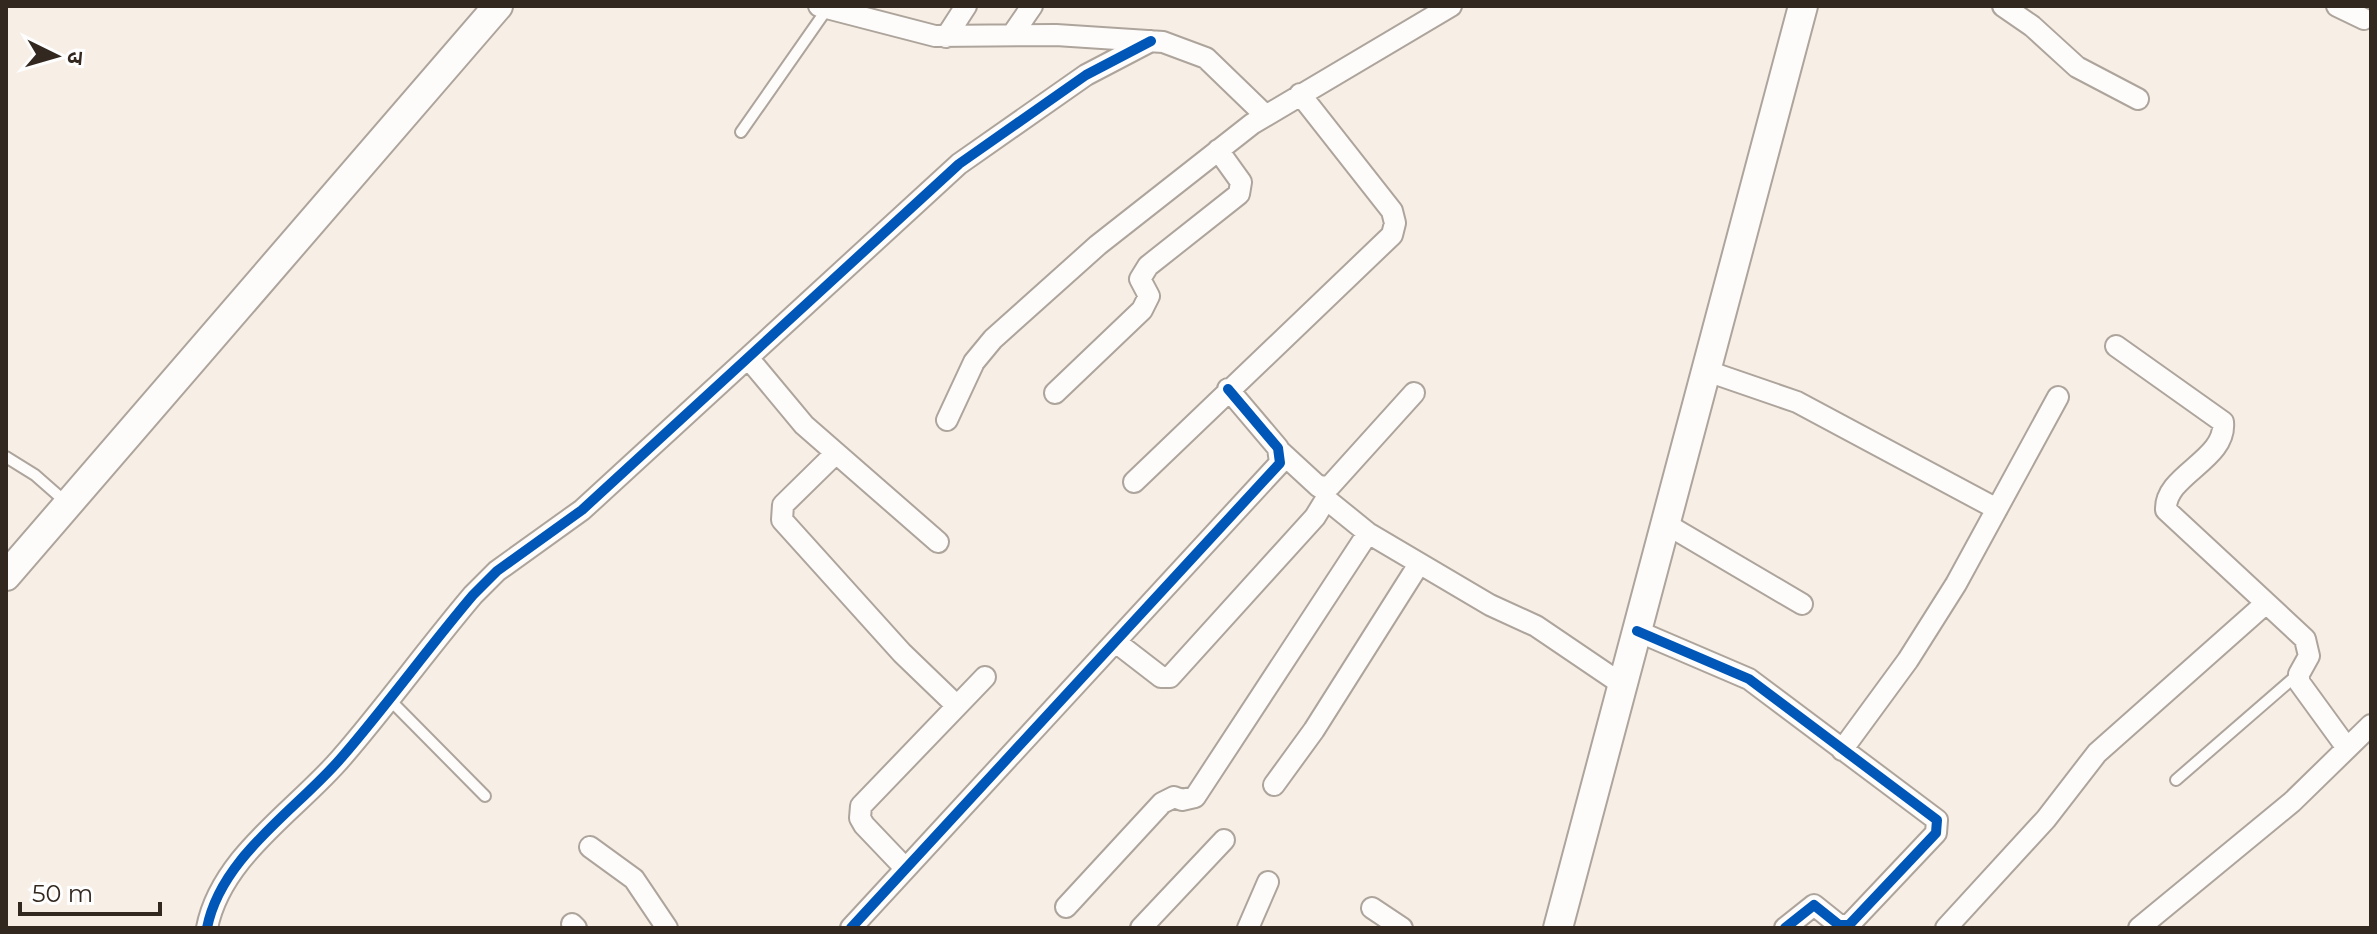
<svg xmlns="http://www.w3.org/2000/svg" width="2377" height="934" viewBox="0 0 2377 934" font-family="Montserrat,'Noto Sans Devanagari',sans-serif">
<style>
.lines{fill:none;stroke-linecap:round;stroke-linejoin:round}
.service-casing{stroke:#ada49c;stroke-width:14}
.minor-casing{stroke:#ada49c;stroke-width:24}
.secondary-casing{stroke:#ada49c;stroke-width:32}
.service{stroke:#fefcfb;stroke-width:10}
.minor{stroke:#fefcfb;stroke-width:20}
.secondary{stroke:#fefcfb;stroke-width:28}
.cycleway-casing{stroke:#fefefe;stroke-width:15}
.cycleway{stroke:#0057b8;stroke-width:10}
</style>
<rect width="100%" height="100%" fill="#f7eee6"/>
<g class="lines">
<defs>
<path id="service" d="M741,132l86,-123
M6,457l29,18 33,29
M389,699l96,97
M2176,780l121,-105"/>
<path id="minor" d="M819,6l116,30 121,-1 107,7 43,16 59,57
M2003,6l29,20 45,41 61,32
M2337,6l27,13
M1012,35l20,-29
M946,37l20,-31
M2116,346l107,76c4,38 -59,53 -57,88l139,129 4,17 -10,18v8l48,66
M749,359l55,66 134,117
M1707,371l90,31 200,107
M1055,393l87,-83 7,-14 -9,-17 8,-13 91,-72 2,-12 -23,-32
M947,420l27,-58 19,-23 105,-94 154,-121 199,-118
M1281,452l38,35 11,-1 84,-93
M835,454l-52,51 -1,15 120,133 55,53
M1134,482l258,-247 3,-12 -3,-12 -92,-117
M1326,499l42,34 122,72 46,21 87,59
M1666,524l136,80
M1637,631l112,48 188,141 -1,13 -87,92h-10l-25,-20 -29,23
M1117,643l44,34h9l145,-160 11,-18 -1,-11
M1842,750l66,-90 48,-76 102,-187
M1274,785l40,-55 105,-166
M590,847l44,32 33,49
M905,868l-41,-43 -4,-7 1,-12 124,-129
M1066,907l96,-104 12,-6 8,3 13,-3 173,-264
M1372,908l30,20
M572,924l4,4
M207,928c14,-72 90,-118 135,-171 45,-52 86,-109 131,-162l24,-24 85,-61 377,-346 127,-89 65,-34
M851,928l429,-465 -2,-15 -50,-59
M1141,928l83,-88
M1248,928l20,-46
M1946,928l100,-109 51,-66 168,-149
M2139,928l153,-126 79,-77"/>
<path id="secondary" d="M6,576l492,-570
M1558,928l245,-922"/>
</defs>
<!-- service casing -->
<use href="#service" class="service-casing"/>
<!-- minor casing -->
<use href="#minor" class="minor-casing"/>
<!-- secondary casing -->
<use href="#secondary" class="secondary-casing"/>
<!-- service -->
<use href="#service" class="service"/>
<!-- minor -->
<use href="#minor" class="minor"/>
<!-- secondary -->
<use href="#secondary" class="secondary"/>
<defs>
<path id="cycleway" d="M1637,631l112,48 188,141 -1,13 -87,92h-10l-25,-20 -29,23
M207,928c14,-72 90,-118 135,-171 45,-52 86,-109 131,-162l24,-24 85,-61 377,-346 127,-89 65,-34
M851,928l429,-465 -2,-15 -50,-59"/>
</defs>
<!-- cycleway casing -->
<use href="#cycleway" class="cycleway-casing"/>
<!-- cycleway -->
<use href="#cycleway" class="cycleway"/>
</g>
<!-- border -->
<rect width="2377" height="934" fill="none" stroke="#33281f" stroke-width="16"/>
<!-- north arrow -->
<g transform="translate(56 56) rotate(95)" stroke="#fefefe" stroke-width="6" paint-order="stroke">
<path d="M0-6L14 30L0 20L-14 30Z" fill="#33281f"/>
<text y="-12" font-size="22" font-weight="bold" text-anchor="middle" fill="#33281f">उ</text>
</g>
<!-- scale -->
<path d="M20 902v12h140v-12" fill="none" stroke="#33281f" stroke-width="4"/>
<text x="32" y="902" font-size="24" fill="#33281f" stroke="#fefefe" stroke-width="6" paint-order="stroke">50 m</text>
</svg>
